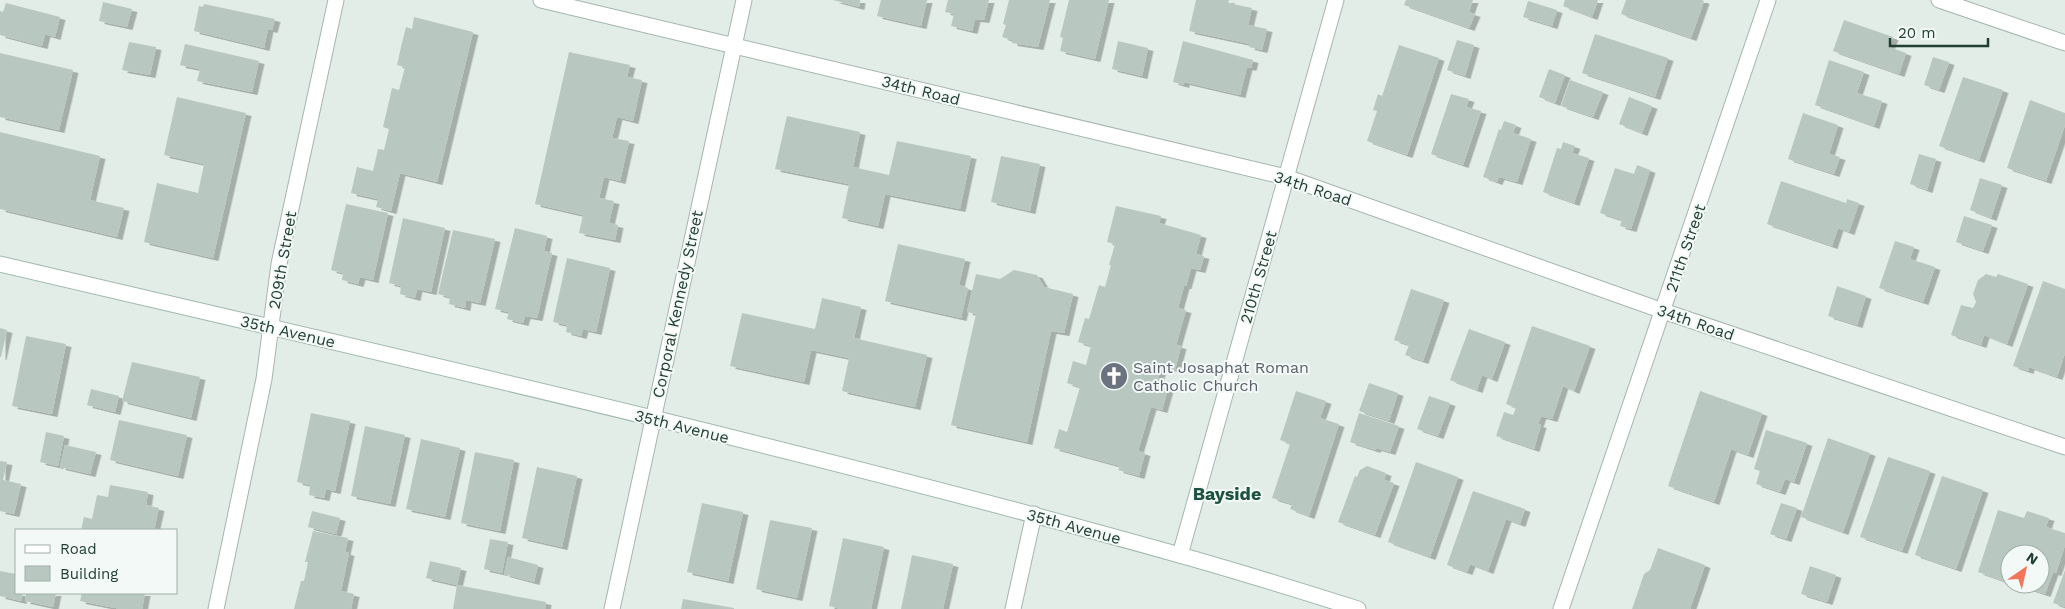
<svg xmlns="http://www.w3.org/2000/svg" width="2065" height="609" viewBox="0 0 2065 609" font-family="'Work Sans',sans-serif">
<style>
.building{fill:#b8c8c0;filter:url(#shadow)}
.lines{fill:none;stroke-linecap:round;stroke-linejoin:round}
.street-casing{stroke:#a5b5af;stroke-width:17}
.secondary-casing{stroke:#a1b9af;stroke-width:17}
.street{stroke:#fff;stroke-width:15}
.secondary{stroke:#fff;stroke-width:15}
.labels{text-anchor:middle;stroke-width:4;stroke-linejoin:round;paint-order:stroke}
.street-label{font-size:16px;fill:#223f35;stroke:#f3f9f6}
.worship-label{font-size:16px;fill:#5b616d;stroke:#f3f9f6;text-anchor:start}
.neighbourhood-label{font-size:18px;font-weight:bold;fill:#1d5141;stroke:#f3f9f6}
</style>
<defs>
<filter id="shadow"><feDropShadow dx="5.5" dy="3" stdDeviation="0" flood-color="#0004"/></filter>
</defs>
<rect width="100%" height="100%" fill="#e3ede8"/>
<!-- building -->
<path class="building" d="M833,0h27l-1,7z
M881,0h46l-6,26 -44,-10z
M948,0h41l-5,20 -9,-1 -3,12 -21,-5 3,-12 -9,-2z
M1009,0h41l-12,47 -26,-4v-3l-10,-3 4,-12 -3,-1z
M1069,0h40l-14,59 -35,-8 3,-13 -3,-1z
M1196,0h33l-1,3 24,5 -4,17 19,4 -5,21 -13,-3 1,-3 -61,-13z
M1406,0h67l-4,12 6,2 -6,14 -65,-23z
M1565,0h33l-6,17 -29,-11z
M1626,0h76l2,1 -13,37 -70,-24z
M1528,1l29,9 -5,16 -29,-9z
M103,2l29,7 -5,18 -28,-6z
M6,3l54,14 -5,20 -10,-3 -3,12 -42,-11v-24l3,1z
M204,4l71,15 -3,11 -4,-1 -4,19 -70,-17 5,-25 4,1z
M414,17l59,15 -36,150 -37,-9 -9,38 -15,-4 2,-8 -27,-6 6,-26 16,4 5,-22 6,1 5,-21 -6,-2 9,-39 7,2 6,-23 -8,-2 4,-18 5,-20 6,2z
M1844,20l49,17 -4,10 17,6 -7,21 -66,-23z
M1595,34l73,24 -13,39 -73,-24z
M1457,40l17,5 -9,31 -18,-6z
M1118,41l30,7 -6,28 -30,-7z
M1183,41l70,19 -2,8 -4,-1 -7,28 -56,-13v3l-11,-3z
M129,42l27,5 -6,28 -28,-5z
M185,44l74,17 -7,31 -55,-11 3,-12 -20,-4z
M1399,45l40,13 -32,97 -40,-14 10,-30 -4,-1 5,-16 4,2z
M569,52l61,13 -3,12 15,3 -9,41 -16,-4 -5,21 17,3 -9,40 -16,-4 -5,21 15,3 -5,22 9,2 -3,15 -36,-7 4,-18 -48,-11z
M0,53l73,17 -14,60 -59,-13z
M1933,57l16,5 -10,28 -15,-5z
M1829,60l35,12 -7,21 25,8 -8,25 -59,-21z
M1549,69l16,6 -10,28 -16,-6z
M1963,77l40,13 -24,70 -40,-14z
M1570,80l33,12 -10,25 -32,-11z
M1451,94l18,5 -3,8 15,4 -18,54 -32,-11z
M177,97l69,16 -33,145 -69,-16 13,-59 41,10 6,-29 -40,-9z
M1629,97l23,9 -10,27 -23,-9z
M2030,100l35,13v12l-19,56 -39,-13z
M1803,113l35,12 -9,29 11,3 -6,17 -46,-15z
M787,116l73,16 -7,35 36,8 8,-34 74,15 -11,53 -75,-15 -7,32 -36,-8 7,-34 -74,-15z
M1504,121l12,4 -3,8 18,6 -14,43 -18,-5 -2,5 -14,-5 16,-48 2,1z
M0,132l100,24 -10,44 34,8 -7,29 -117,-28z
M1563,142l12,4 -3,7 17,5 -15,45 -31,-11 14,-44 4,1z
M1919,154l17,5 -9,31 -17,-6z
M1001,156l39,8 -10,47 -39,-9z
M1637,165l13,5 -19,59 -11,-3 2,-6 -22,-7 15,-45 19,6z
M1980,178l22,7 -11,33 -21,-8z
M1781,181l65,22 1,-4 12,4 -10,29 -11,-4 -6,18 -65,-22z
M346,204l42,9 -15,67 -13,-3 -2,7 -16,-4 1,-7 -12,-3z
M1116,206l45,10 -2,7 42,12 -5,19 8,2 -4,14 -9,-2 -5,18h-2l-6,22 8,2 -10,35 5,1 -6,24 -13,-4 -6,20 12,3 -6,21 -11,-3 -13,44 7,2 -6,23 -21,-6 2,-4 -66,-18 5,-19 8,3 13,-45 -13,-4 6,-22 13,4 5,-19 -13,-4 7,-24 4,1 10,-34 6,2 6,-22h-2l6,-21 -8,-2z
M1964,216l28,9 -9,26 -27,-9z
M403,218l42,10 -14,64 -14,-3 -2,9 -15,-4 1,-8 -12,-3z
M515,228l32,8 -3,15 8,2 -15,65 -12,-2 -2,7 -16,-4 2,-7 -14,-3z
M453,230l42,9 -15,64 -14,-3 -1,8 -16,-4 1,-7 -12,-3z
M1895,241l19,6 -4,12 25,8 -12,35 -44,-14z
M898,244l67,15 -6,26 9,3 -7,30 -76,-17z
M567,258l43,10 -14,64 -13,-3 -2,7 -15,-4 1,-7 -14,-3z
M1014,270l23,5 7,12 29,7 -9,39 -13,-2 -24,111 -76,-17 25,-111 -9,-2 9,-38 24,5z
M1986,274l10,3 2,-3 30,10 -21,60 -23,-9 -3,10 -30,-10 10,-30 12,3 3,-6 -3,-8 5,-14z
M2043,281l22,8v64l-8,24 -28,-10 -1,4 -15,-5z
M1837,286l29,10 -9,29 -29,-9z
M1411,289l33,11 -21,61 -18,-6 4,-10 -15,-5z
M822,298l39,9 -7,31 73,17 -12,52 -73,-16 7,-33 -38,-8 -7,32 -74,-16 12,-53 73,16z
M1532,326l58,20 -16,45 -11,-5 -11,33 -11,-3 -3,8 3,1 -7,24 -38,-13 8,-24 9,3 3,-7 -10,-4z
M0,328l7,2 -6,27h-1z
M1469,329l36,13 -13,37 -10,-4 -5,15 -27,-10z
M26,336l40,8 -14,70 -40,-8z
M132,362l68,15 -9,41 -69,-17z
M1369,383l29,10 -9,28 -30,-10z
M91,389l28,7 -4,16 -28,-7z
M1296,391l30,10 -6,17 19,6 -30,92 -19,-7 2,-5 -20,-6 18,-54 -10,-4z
M1700,391l62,22 -14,42 -17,-6 -17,53 -46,-16z
M1429,396l21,7 -12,33 -21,-7z
M311,413l39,8 -15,70 -9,-2 -2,9 -15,-3 1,-10 -13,-3z
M1359,413l40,13 -9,26 -14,-4 -1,2 -25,-8z
M119,420l68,15 -9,41 -68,-16z
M365,426l40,9 -15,69 -39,-8z
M1766,430l41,13 -13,39 -9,-3 -5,13 -24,-8 4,-13 -6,-2z
M46,432l18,4 -6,30 -18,-4z
M1828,438l42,15 -27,79 -42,-15z
M421,439l39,9 -15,69 -39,-8z
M65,445l31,7 -6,22 -30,-7z
M475,452l39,8 -14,71 -39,-8z
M1888,457l42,14 -28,80 -42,-14z
M0,461l7,1 -4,18 18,4 -7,30 -14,-3z
M1416,462l42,15 -28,80 -42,-15z
M1367,466l19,7 -2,7 10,3 -19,52 -37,-13 17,-46 2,1 3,-7z
M537,467l40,9 -15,71 -40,-9z
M1942,476l41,14 -27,79 -41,-14z
M110,485l38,7 -2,13 13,3 -5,22h-73l3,-13 8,2 5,-24 11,2z
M1473,491l52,18 -5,15 -14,-5 -18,52 -18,-7 -3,8 -20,-7z
M702,503l41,9 -15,69 -41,-9z
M1781,503l16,5 -11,31 -16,-5z
M1998,510l26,8 3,-7 22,7 -3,9 19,6v12l-9,28 -3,-1 -8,22 -30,-10h25v-30h-30v29l-32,-11z
M312,511l28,7 -4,16 -28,-7z
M770,520l42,8 -15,70 -41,-9z
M313,531l35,7 -3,14 4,1 -8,38 13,3 -3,15h-57l7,-28h3l4,-19h-3z
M843,538l41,9 -13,62h-30l-12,-3z
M490,539l18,3 -6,31 -18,-4z
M1658,548l47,17 -15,44h-58l12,-35 6,-4z
M912,555l41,9 -10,45h-42z
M508,557l30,8 -4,17 -30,-8z
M430,561l31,7 -4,17 -31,-7z
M1810,566l26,9 -9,27 -26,-8z
M2065,570v37l-12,-4z
M0,571l16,3v19h7l-2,8 -21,-5z
M457,585l89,17 -1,7h-92z
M26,593h30l-3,14 -28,-6z
M82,593h63l-3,16h-21l-41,-8z
M683,599l51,9v1h-53z"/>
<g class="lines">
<defs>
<path id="street" d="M541,0l745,177 377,134 402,136
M1939,0l126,43
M1180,555l156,-555
M216,609l48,-230 15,-115 57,-264
M612,609l132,-609
M1013,609l21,-95
M1561,609l207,-609"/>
<path id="secondary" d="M0,264c393,92 787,181 1176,290 61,17 122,36 182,55"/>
</defs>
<!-- street casing -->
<use href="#street" class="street-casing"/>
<!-- secondary casing -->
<use href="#secondary" class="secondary-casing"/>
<!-- street -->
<use href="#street" class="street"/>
<!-- secondary -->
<use href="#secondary" class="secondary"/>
</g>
<!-- icons -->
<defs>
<symbol id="church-disc" viewBox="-11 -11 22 22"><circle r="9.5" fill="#6b7280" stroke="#f3f9f6"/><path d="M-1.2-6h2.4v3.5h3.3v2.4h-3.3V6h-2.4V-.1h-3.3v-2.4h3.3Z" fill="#fff"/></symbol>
</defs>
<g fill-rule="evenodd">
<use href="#church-disc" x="1098" y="360" width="32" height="32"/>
</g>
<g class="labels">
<!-- street labels -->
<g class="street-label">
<text transform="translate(921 90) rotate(14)" y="6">34th Road</text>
<text transform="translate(1313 188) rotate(18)" y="6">34th Road</text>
<text transform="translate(1685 248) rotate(-71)" y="6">211th Street</text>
<text transform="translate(282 260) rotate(-80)" y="6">209th Street</text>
<text transform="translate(1258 277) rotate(-74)" y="6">210th Street</text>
<text transform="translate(677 304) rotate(-78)" y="6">Corporal Kennedy Street</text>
<text transform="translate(1696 322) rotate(19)" y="6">34th Road</text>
<text transform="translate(288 331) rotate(13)" y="6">35th Avenue</text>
<text transform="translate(682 426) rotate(14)" y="6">35th Avenue</text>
<text transform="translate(1074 526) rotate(15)" y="6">35th Avenue</text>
</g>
<!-- worship labels -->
<g class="worship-label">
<text x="1133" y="373">Saint Josaphat Roman<tspan x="1133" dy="18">Catholic Church</tspan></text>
</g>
<!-- neighbourhood labels -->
<g class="neighbourhood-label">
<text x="1227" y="500">Bayside</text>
</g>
</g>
<!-- legend -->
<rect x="15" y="529" width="162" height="65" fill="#f3f9f6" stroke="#9fafa9"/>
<rect x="25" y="545" width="25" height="8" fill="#ffffff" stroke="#9fafa9"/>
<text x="60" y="554" font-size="15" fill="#223f35">Road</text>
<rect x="25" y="566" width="25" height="15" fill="#b8c8c0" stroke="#9fafa9"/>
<text x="60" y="579" font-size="15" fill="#223f35">Building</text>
<!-- north arrow -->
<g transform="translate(2025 569) rotate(34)"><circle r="24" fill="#f3f9f6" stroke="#9fafa9"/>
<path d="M0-4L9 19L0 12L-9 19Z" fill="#f4755a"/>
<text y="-8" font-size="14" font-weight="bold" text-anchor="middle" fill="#223f35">N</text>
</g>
<!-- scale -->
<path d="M1890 38v8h98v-8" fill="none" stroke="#223f35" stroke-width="2.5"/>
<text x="1898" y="38" font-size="15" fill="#223f35" stroke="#f3f9f6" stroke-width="4" paint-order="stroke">20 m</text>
</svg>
